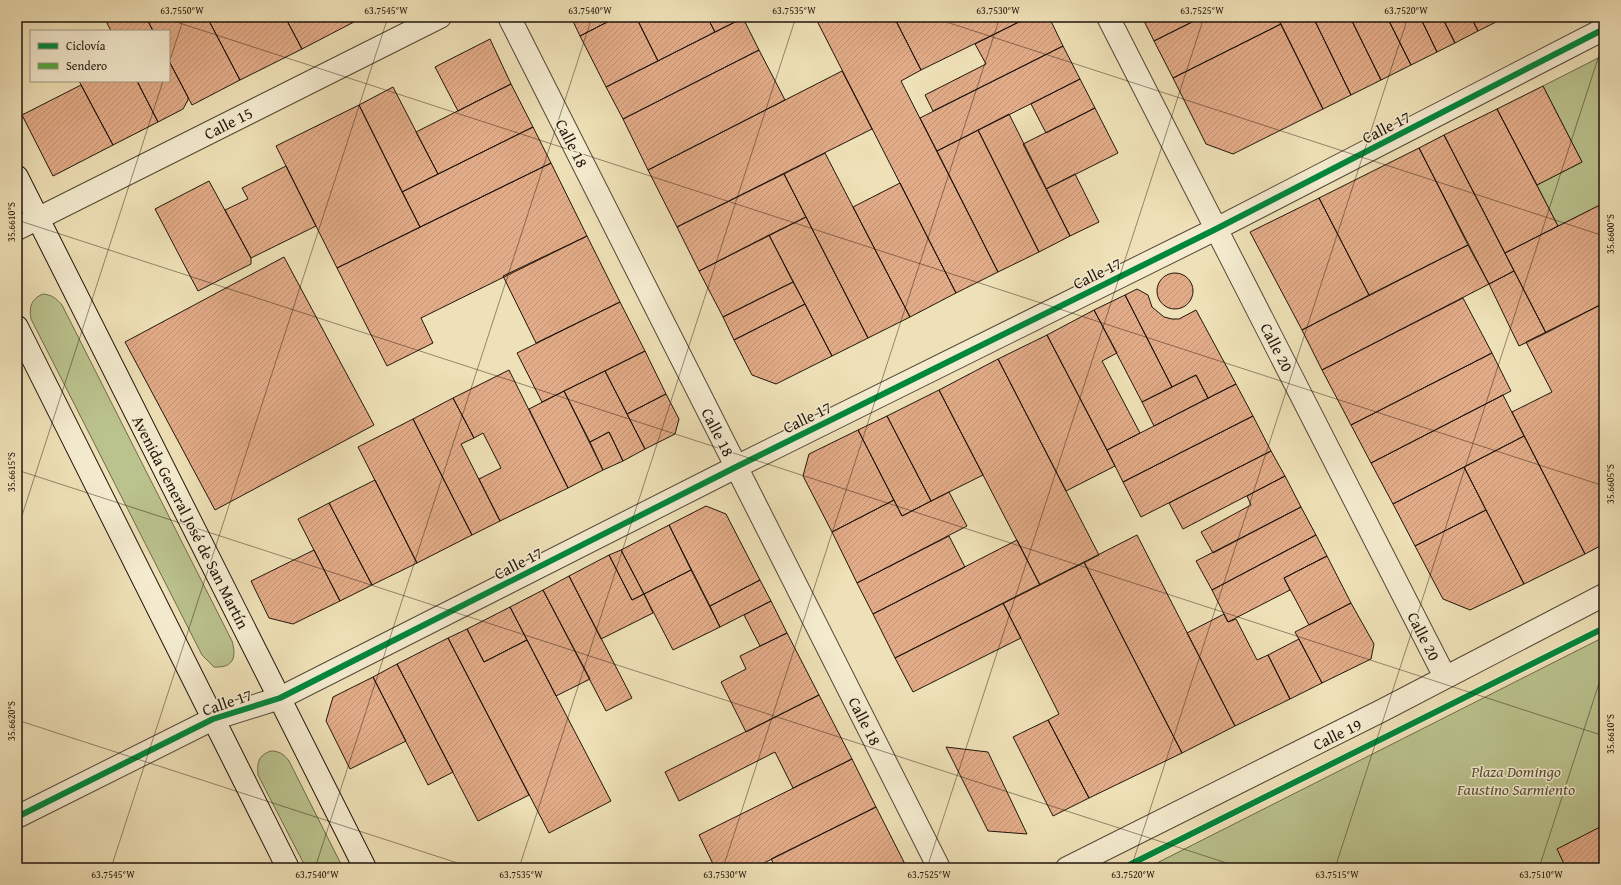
<svg xmlns="http://www.w3.org/2000/svg" width="1621" height="885" viewBox="0 0 1621 885" font-family="'Gentium Book Plus',serif">
<style>
.green{fill:#bac28d;stroke:#6e6c4c}
.building{fill:url(#building-hatch);stroke:#21150c}
.lines{fill:none;stroke-linecap:round;stroke-linejoin:round}
.street-casing{stroke:#544837;stroke-width:24}
.secondary-casing{stroke:#21150c;stroke-width:24}
.street{stroke:#f5ecd0;stroke-width:22}
.secondary{stroke:#f5ecd0;stroke-width:22}
.quiet{stroke:#52a941;stroke-width:5;stroke-dasharray:10 5;stroke-linecap:butt}
.cycleway-casing{stroke:#f5ecd0;stroke-width:8}
.cycleway{stroke:#00873e;stroke-width:6}
.ticks{fill:none;stroke:#21150c;stroke-width:1;stroke-opacity:0.45}
.labels{text-anchor:middle;stroke-width:3;stroke-linejoin:round;paint-order:stroke}
.street-label{font-size:16px;fill:#21150c;stroke:#f5ecd0}
.park-label{font-size:16px;font-style:italic;fill:#575239;stroke:#f5ecd0}
.neatline{fill:none;stroke:#21150c;stroke-width:1.5}
.ticks-label{font-size:10px;text-anchor:middle;fill:#21150c}
</style>
<defs>
<pattern id="building-hatch" width="6" height="6" patternUnits="userSpaceOnUse"><rect width="6" height="6" fill="#e3ac88"/><path d="M-1 1l2-2M0 6l6-6M5 7l2-2" fill="none" stroke="#c29374"/></pattern>
</defs>
<rect width="100%" height="100%" fill="#efe1b7"/>
<filter id="stains"><feTurbulence type="fractalNoise" baseFrequency=".005" numOctaves="4"/><feColorMatrix values="0 0 0 0 .2 0 0 0 0 .09 0 0 0 0 .02 0 0 0 .5 -.17"/></filter>
<radialGradient id="worn" r=".72"><stop offset=".6" stop-color="#630" stop-opacity="0"/><stop offset="1" stop-color="#630" stop-opacity=".3"/></radialGradient>
<!-- green -->
<path class="green" d="M1604,55v148l-46,23 -21,-41 45,-23 -39,-76z
M43,294c9,1 13,4 19,11l170,336c5,17 1,27 -18,26l-12,-12 -171,-336c-2,-12 0,-20 12,-25z
M1604,637v231h-457z
M271,751c8,0 13,3 18,10l54,107h-37l-48,-93c-1,-12 0,-20 13,-24z"/>
<!-- building -->
<path class="building" d="M104,17h42l7,14h-42z
M146,17h61l33,63 -48,25 -23,-44v-30h-16z
M207,17h78l17,32 -62,31z
M285,17h64l3,6 -50,26z
M349,17h14l-11,6z
M571,17h46l-37,19z
M617,17h19l22,44 -52,26 -26,-51z
M636,17h71l8,15 -57,29z
M707,17h35l1,1 -28,14z
M815,17h79l27,53 -20,11 97,191 -42,21z
M894,17h135l-108,53z
M1029,17h20l14,29 -130,65 -8,-16 61,-31 -11,-20z
M1142,17h60l-48,24z
M1202,17h75l4,7 -108,54 -19,-37z
M1277,17h36l38,78 -28,14z
M1313,17h37l31,63 -30,15z
M1350,17h37l24,48 -30,15z
M1387,17h33l17,35 -26,13z
M1420,17h22l13,26 -18,9z
M1442,17h29l7,14 -23,12z
M1471,17h35l-28,14z
M743,18l16,32 -136,69 -17,-32z
M1281,24l42,85 -90,45 -27,-10 -33,-66z
M490,39l21,45 -53,27 -23,-44z
M1063,46l17,33 -143,72 -17,-33z
M759,50l26,50 -137,70 -25,-51z
M169,61l19,36v3l-5,9 -25,13 -21,-41h32z
M842,71l30,58 -195,98 -29,-57z
M1080,79l15,29 -49,25 -15,-29z
M79,81h58l21,41 -45,23z
M511,84l22,43 -95,47 -22,-42z
M81,85l32,60 -60,31 -31,-61z
M1543,86l39,76 -45,23 -40,-76z
M393,87l45,87 -36,18 -43,-87z
M359,105l61,122 -83,41 -61,-122z
M1095,108l23,45 -72,36 -23,-45z
M1497,109l61,117 -53,27 -61,-118z
M1009,114l61,122 -31,16 -61,-122z
M533,127l18,36 -131,64 -18,-35z
M978,130l61,122 -41,20 -61,-121z
M1444,135l70,136 -25,13 -70,-136z
M1419,148l49,97 -99,50 -50,-97z
M825,153l85,164 -42,21 -84,-164z
M551,163l36,73 -166,82 12,25 -46,23 -50,-98z
M286,166l30,60 -65,32 -26,-48 23,-11 -6,-11z
M784,174l22,43 -107,54 -22,-44z
M1075,174l24,48 -29,14 -24,-47z
M209,181l42,77v6l-53,27 -43,-82z
M900,183l56,110 -46,24 -57,-110z
M1319,198l50,97 -67,35 -52,-98z
M1604,203v100l-58,30 -41,-80z
M806,217l62,121 -36,18 -63,-121z
M769,235l24,47 -70,35 -24,-46z
M587,236l33,66 -84,41 -33,-67z
M1468,245l21,39 -167,86 -20,-40z
M284,257l90,168 -159,85 -90,-168z
M1514,271l32,62 -27,13 -30,-62z
M1157 291a18 18 0 1 1 36 0a18 18 0 1 1-36 0Z
M793,282l12,22 -71,36 -11,-23z
M1137,289l11,6 4,12 12,10 8,2h7l17,-9 40,74 -28,14 -12,-23 -24,12 -47,-92z
M1125,295l47,92 -30,15 -48,-92z
M1463,298l29,55 -141,72 -29,-55z
M620,302l25,49 -103,51 -25,-49z
M1604,303v241l-19,10 -73,-142 40,-20 -26,-50z
M805,304l27,52 -56,28 -24,-9 -18,-35z
M1094,310l23,43 -15,8 38,72 -33,17 -60,-115z
M1047,335l68,131 -49,25 -68,-132z
M645,351l21,43 -39,20 -22,-43z
M1492,353l19,38 -140,72 -20,-38z
M998,359l101,196 -59,30 -101,-195z
M509,370l59,118 -68,33 -21,-42 22,-11 -18,-35 -9,5 -21,-40z
M605,371l40,78 -22,12 -14,-29 -19,10 -26,-51z
M1196,375l12,23 -54,28 -12,-24z
M1236,384l17,32 -130,66 -16,-32z
M939,390l44,85 -52,26 -44,-85z
M564,391l39,79 -35,18 -39,-79z
M666,394l13,25 -4,15 -30,15 -18,-35z
M1503,395l21,41 -131,68 -22,-41z
M453,398l21,40 -13,6 39,77 -28,14 -59,-116z
M887,416l44,85 -29,15 -44,-86z
M1253,416l18,35 -130,66 -18,-35z
M413,419l59,116 -55,28 -59,-116z
M858,430l36,70 -62,32 -29,-56 6,-22z
M609,432l14,29 -20,9 -13,-28z
M1524,436l61,118 -61,30 -60,-117z
M1271,451l14,25 -102,53 -14,-26z
M1464,467l22,43 -71,36 -22,-42z
M1285,476l16,31 -88,46 -12,-21 50,-27 -4,-9z
M375,480l42,83 -45,22 -43,-82z
M949,492l18,34 -110,57 -25,-51 62,-32 8,16z
M329,503l43,82 -32,16 -42,-82z
M706,506l20,8 34,66 -50,26 -41,-81z
M1301,507l15,28 -104,55 -16,-29z
M1486,510l38,74 -54,26 -27,-11 -28,-53z
M669,525l22,45 -47,24 -23,-44z
M1137,535l98,191 -53,27 -98,-191z
M1316,535l11,21 -43,22 6,12 -62,32 -16,-32z
M949,536l16,31 -92,47 -16,-31z
M1017,540l23,45 -145,73 -22,-44z
M314,550l26,51 -47,23 -24,-6 -18,-37z
M621,550l23,44 -12,6 -23,-45z
M609,555l23,45 12,-6 9,19 -52,26 -32,-63z
M1327,556l24,47 -42,22 -25,-47z
M1084,562l98,191 -93,45 -41,-78 11,-6 -56,-111z
M691,570l29,57 -47,23 -29,-56z
M569,576l63,122 -26,13 -63,-121z
M760,580l11,21 -51,26 -10,-21z
M543,590l47,89 -34,17 -46,-89z
M771,601l16,32 -27,13 -16,-31z
M1003,603l18,35 -108,54 -18,-34z
M1351,603l23,41 -3,15 -49,24 -27,-51z
M510,607l17,33 -43,22 -17,-33z
M1224,614l4,8 8,-3 21,41 11,-5 22,44 -55,27 -48,-93z
M467,629l17,33 43,-22 84,161 -62,32 -101,-195z
M787,633l32,62 -73,37 -25,-50 25,-13 -6,-13z
M448,638l81,157 -51,26 -81,-157z
M1299,639l23,44 -32,16 -22,-44z
M397,664l56,108 -25,13 -55,-108z
M373,677l33,64 -56,28 -24,-48 7,-24z
M819,695l33,64 -59,29 -18,-36 -96,49 -14,-29z
M1048,720l41,78 -36,18 -40,-79z
M946,747l42,5 39,82 -39,-3z
M852,759l24,48 -122,61h-39l-16,-33z
M876,807l31,61h-131l-5,-9z
M1604,825v43h-38l-9,-19z"/>
<g class="lines">
<defs>
<path id="street" d="M509,17l430,851
M1108,17l337,660
M17,229l423,-212
M17,817l196,-98 67,-21 456,-231 480,-238 388,-200
M1067,868l316,-158 221,-115"/>
<path id="secondary" d="M17,177l348,691
M17,327l271,541"/>
</defs>
<!-- street casing -->
<use href="#street" class="street-casing"/>
<!-- secondary casing -->
<use href="#secondary" class="secondary-casing"/>
<!-- street -->
<use href="#street" class="street"/>
<!-- secondary -->
<use href="#secondary" class="secondary"/>
<!-- quiet -->
<path class="quiet" d="M1601,868l3,-1"/>
<defs>
<path id="cycleway" d="M17,817l196,-98 67,-21 456,-231 480,-238 388,-200
M1123,868l481,-240"/>
</defs>
<!-- cycleway casing -->
<use href="#cycleway" class="cycleway-casing"/>
<!-- cycleway -->
<use href="#cycleway" class="cycleway"/>
</g>
<!-- ticks -->
<path class="ticks" d="M161,17l1443,469M931,17l673,219M169,63l15,-46M17,220l1587,516M17,470l1225,398M17,531l146,-450M17,720l456,148M111,868l277,-851M315,868l277,-851M519,868l277,-851M723,868l277,-851M927,868l277,-851M1131,868l277,-851M1335,868l269,-828M1539,868l65,-200"/>
<g class="labels">
<!-- street labels -->
<g class="street-label">
<text transform="translate(228 123) rotate(-27)" y="6">Calle 15</text>
<text transform="translate(1386 127) rotate(-27)" y="6">Calle 17</text>
<text transform="translate(572 143) rotate(63)" y="6">Calle 18</text>
<text transform="translate(1097 273) rotate(-26)" y="6">Calle 17</text>
<text transform="translate(1277 347) rotate(63)" y="6">Calle 20</text>
<text transform="translate(807 417) rotate(-26)" y="6">Calle 17</text>
<text transform="translate(718 432) rotate(63)" y="6">Calle 18</text>
<text transform="translate(191 522) rotate(63)" y="6">Avenida General José de San Martín</text>
<text transform="translate(518 563) rotate(-27)" y="6">Calle 17</text>
<text transform="translate(1424 636) rotate(63)" y="6">Calle 20</text>
<text transform="translate(227 702) rotate(-19)" y="6">Calle 17</text>
<text transform="translate(865 721) rotate(63)" y="6">Calle 18</text>
<text transform="translate(1337 734) rotate(-26)" y="6">Calle 19</text>
</g>
<!-- park labels -->
<g class="park-label">
<text x="1516" y="777">Plaza Domingo<tspan x="1516" dy="18">Faustino Sarmiento</tspan></text>
</g>
</g>
<!-- margin -->
<rect width="1621" height="885" fill="none" stroke="#efe1b7" stroke-width="44"/>
<!-- legend -->
<rect x="30" y="30" width="140" height="52" fill="#f5ecd0" stroke="#a09682"/>
<rect x="38" y="43" width="20" height="6" fill="#00873e" stroke="#a09682"/>
<text x="66" y="50" font-size="12" fill="#21150c">Ciclovía</text>
<rect x="38" y="63" width="20" height="6" fill="#52a941" stroke="#a09682"/>
<text x="66" y="70" font-size="12" fill="#21150c">Sendero</text>
<rect x="22" y="22" width="1577" height="841" class="neatline"/>
<g class="ticks-label">
<text x="182" y="14">63.7550°W</text>
<text x="386" y="14">63.7545°W</text>
<text x="590" y="14">63.7540°W</text>
<text x="794" y="14">63.7535°W</text>
<text x="998" y="14">63.7530°W</text>
<text x="1202" y="14">63.7525°W</text>
<text x="1406" y="14">63.7520°W</text>
<text transform="translate(11 222) rotate(-90)" y="4">35.6610°S</text>
<text transform="translate(1610 234) rotate(-90)" y="4">35.6600°S</text>
<text transform="translate(11 472) rotate(-90)" y="4">35.6615°S</text>
<text transform="translate(1610 484) rotate(-90)" y="4">35.6605°S</text>
<text transform="translate(11 721) rotate(-90)" y="4">35.6620°S</text>
<text transform="translate(1610 734) rotate(-90)" y="4">35.6610°S</text>
<text x="113" y="878">63.7545°W</text>
<text x="317" y="878">63.7540°W</text>
<text x="521" y="878">63.7535°W</text>
<text x="725" y="878">63.7530°W</text>
<text x="929" y="878">63.7525°W</text>
<text x="1133" y="878">63.7520°W</text>
<text x="1337" y="878">63.7515°W</text>
<text x="1541" y="878">63.7510°W</text>
</g>
<rect width="100%" height="100%" filter="url(#stains)"/>
<rect width="100%" height="100%" fill="url(#worn)"/>
</svg>
